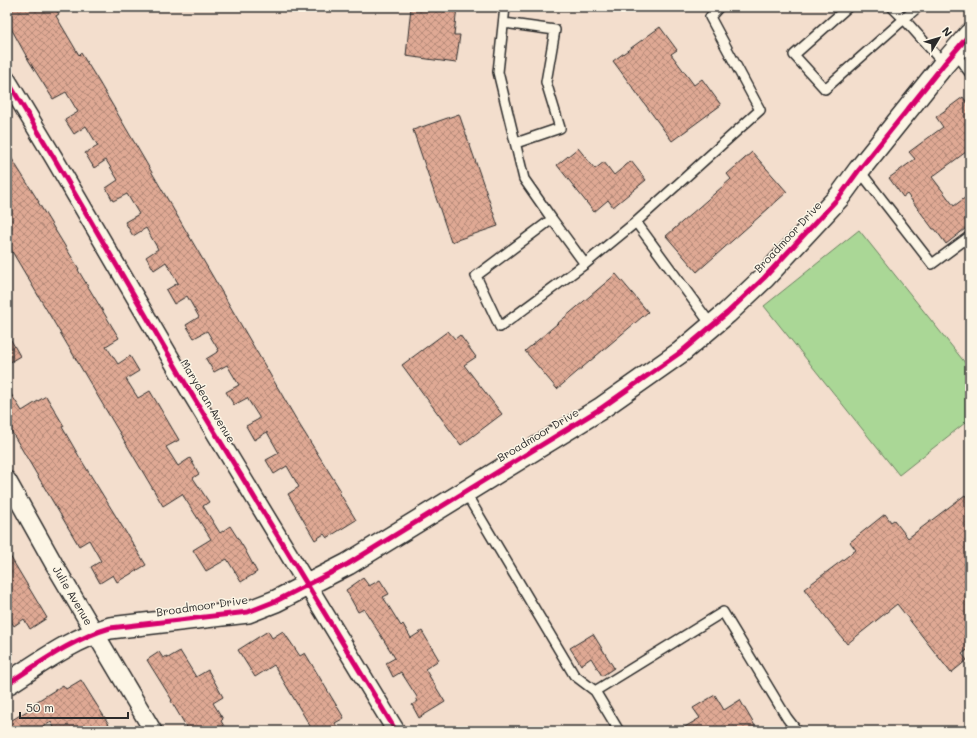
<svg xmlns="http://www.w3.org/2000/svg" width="977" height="738" viewBox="0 0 977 738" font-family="Mali,sans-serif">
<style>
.pitch{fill:#aad796;stroke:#6a8160}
.building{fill:url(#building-cross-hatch);stroke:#2b2b2b}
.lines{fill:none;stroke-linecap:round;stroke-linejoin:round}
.service-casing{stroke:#2b2b2b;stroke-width:12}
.minor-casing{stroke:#2b2b2b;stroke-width:20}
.tertiary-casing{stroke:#2b2b2b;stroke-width:24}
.service{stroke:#fcf5e5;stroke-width:9}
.minor{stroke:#fcf5e5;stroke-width:17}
.tertiary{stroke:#fcf5e5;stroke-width:21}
.cycleway-casing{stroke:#fcf5e5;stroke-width:8}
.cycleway{stroke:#d6006c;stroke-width:5}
.labels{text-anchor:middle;stroke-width:3;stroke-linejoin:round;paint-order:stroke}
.street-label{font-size:11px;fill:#2b2b2b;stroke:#fcf5e5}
</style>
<defs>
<pattern id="building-cross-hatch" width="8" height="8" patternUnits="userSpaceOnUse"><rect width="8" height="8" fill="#dfa994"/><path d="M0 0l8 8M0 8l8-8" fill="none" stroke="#b58a79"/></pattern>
</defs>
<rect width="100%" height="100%" fill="#f3decd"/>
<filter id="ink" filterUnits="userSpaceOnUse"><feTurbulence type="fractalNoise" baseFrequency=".025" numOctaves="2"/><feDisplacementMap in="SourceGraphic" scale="8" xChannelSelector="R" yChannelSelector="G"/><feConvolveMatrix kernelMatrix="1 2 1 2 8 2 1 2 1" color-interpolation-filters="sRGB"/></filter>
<g filter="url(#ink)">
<!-- pitch -->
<path class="pitch" d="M859,230l111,139v50l-71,56 -135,-169z"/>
<!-- building -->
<path class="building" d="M11,7h43l5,7 -3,2 23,39 2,-2 18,29 200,342 42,67 -2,1 17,28 -29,18 -3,-4 -9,6 -27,-46 11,-7 -12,-21 -13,8 -8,-14 13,-7 -12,-21 -13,8 -8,-14 13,-7v-2l-12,-19 -13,7 -8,-13 13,-7 -12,-20 -13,7 -8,-13 13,-8 -12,-20 -13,7 -8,-13 13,-8 -12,-21 -13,8 -8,-14 12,-7 -12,-21 -12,8 -8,-13 12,-8 -12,-21 -13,8 -8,-14 14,-8 -12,-20 -14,7 -7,-13 12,-8 -12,-20 -12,8 -9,-15 13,-7 -12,-20 -12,8 -9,-14 13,-8 -12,-20 -13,7 -24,-38 -22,-40v-12z
M411,7h46l-3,28h6l-4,28 -50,-7z
M660,27l17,23 -6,4 23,31 8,-6 19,26 -49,36 -59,-80z
M963,97l7,10v42l-38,28 22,29 16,-12v31l-24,19 -11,-15h-2l-26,-35 -4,3 -14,-19 26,-19 -6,-7 34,-25 -7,-10z
M459,114l39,112 -47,16 -38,-112z
M578,148l17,21 9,-7 10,13 17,-14 15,19 -33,27 -5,-7 -14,12 -37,-47z
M7,151l32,51h-1l41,67 -1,1 41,68 -13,8 12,18 12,-8 9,15 -13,8 12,19 12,-7 29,49 -13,7 12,19 12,-8 9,16 -6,4 16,24 -6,4 17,27 10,-7 14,22 13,24 -16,10 -14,-23 -21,12 -13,-21 18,-11 -29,-45 -19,12 -156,-263z
M752,152l35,40 -90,80 -31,-36 65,-57 -4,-5z
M616,274l32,38 -91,77 -32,-38z
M448,331l7,8 5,-4 16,22 -12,8 38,49 -41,31 -59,-80z
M7,333l13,23 -13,8z
M7,388l15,23 24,-15 18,30 -2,1 18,31 66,107 -29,17 -4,-7 -13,8 -9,-16 10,-6 -12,-21 -10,6 -72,-122z
M965,495l5,7v146l-8,6 5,6 -16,13 -54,-69 -50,40 -43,-55 52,-39 -6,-8 35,-28 6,8 3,-2 14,18z
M7,551l40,67 -17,11 -6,-10 -10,7 -7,-12z
M363,578l6,8 11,-6 9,14 -6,3 18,29 2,-2 8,14 11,-7 17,29 -14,9 20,33 -26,16 -7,-13 6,-4 -2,-3 1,-1 -16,-25 -8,5 -7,-14 9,-5 -31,-49 -6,3 -12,-22z
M268,631l4,7 11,-7 17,25 5,-3 39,65 -9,5 4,8h-26l-39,-66 -19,12 -17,-27z
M593,634l21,34 -12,8 -11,-18 -10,7 -11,-17z
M180,651l16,26 12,-7 15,27 -10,6 10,16 -2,2 6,10h-38l-18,-30 1,-1 -25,-40 12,-8 4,6 4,-2 1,2z
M81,680l29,46 -8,5h-46l-5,-9 -15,9h-29v-8l25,-15 -1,-3 32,-20 3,4z
M715,695l9,15 16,-10 18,31h-80l22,-13 -7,-10z"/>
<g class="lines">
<defs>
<path id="service" d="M505,7l-7,65 26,107 28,40
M848,7l-54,48 31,34 79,-70 -12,-12
M918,7l-14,12 40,45
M504,23l51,7 -9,52 14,46 -44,15
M954,52l16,21
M859,170l73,94 38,-28
M585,264l-33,-45 -76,57 24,51 85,-63 51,-42
M712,326l-76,-104 124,-112 -50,-93 9,-10
M465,492l109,183 21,16 24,40
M595,691l128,-79 64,106 10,13"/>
<g id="minor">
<path d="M7,80l47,78 137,235 205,338"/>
<path id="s1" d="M7,480l47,84 99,167"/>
</g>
<path id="tertiary" d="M7,684c33,-21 65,-45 103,-56l138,-16 28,-11 72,-37 252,-155 81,-57 46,-39 37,-35 76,-82 19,-26 85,-106 26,-30"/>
</defs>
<!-- service casing -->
<use href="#service" class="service-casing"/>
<!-- minor casing -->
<use href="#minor" class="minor-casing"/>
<!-- tertiary casing -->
<use href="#tertiary" class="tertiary-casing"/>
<!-- service -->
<use href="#service" class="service"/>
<!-- minor -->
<use href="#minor" class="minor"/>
<!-- tertiary -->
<use href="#tertiary" class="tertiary"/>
<defs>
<path id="cycleway" d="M7,80l47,78 137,235 205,338
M7,684c33,-21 65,-45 103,-56l138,-16 28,-11 72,-37 252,-155 81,-57 46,-39 37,-35 76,-82 19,-26 85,-106 26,-30"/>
</defs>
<!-- cycleway casing -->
<use href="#cycleway" class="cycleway-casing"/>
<!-- cycleway -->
<use href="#cycleway" class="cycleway"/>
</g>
</g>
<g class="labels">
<!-- street labels -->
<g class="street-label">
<text transform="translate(788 237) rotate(-47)" y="4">Broadmoor Drive</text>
<text transform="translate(208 401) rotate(59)" y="4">Marydean Avenue</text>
<text transform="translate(538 435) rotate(-31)" y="4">Broadmoor Drive</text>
<text dy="4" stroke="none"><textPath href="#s1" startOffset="133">Julie Avenue</textPath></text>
<text transform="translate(202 606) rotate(-8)" y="4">Broadmoor Drive</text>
</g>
</g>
<!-- margin -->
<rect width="977" height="738" fill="none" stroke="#fcf5e5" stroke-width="24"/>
<rect x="12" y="12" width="953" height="714" fill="none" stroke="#2b2b2b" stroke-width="1.5" filter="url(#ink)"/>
<!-- north arrow -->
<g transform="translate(939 38) rotate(52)" stroke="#fcf5e5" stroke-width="3" paint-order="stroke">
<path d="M0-3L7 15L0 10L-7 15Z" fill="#2b2b2b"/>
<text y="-6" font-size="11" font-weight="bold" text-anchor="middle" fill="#2b2b2b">N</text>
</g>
<!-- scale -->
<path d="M20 712v6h108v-6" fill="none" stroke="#2b2b2b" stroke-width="2"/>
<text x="26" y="712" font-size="12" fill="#2b2b2b" stroke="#fcf5e5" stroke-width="3" paint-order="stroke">50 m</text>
</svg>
